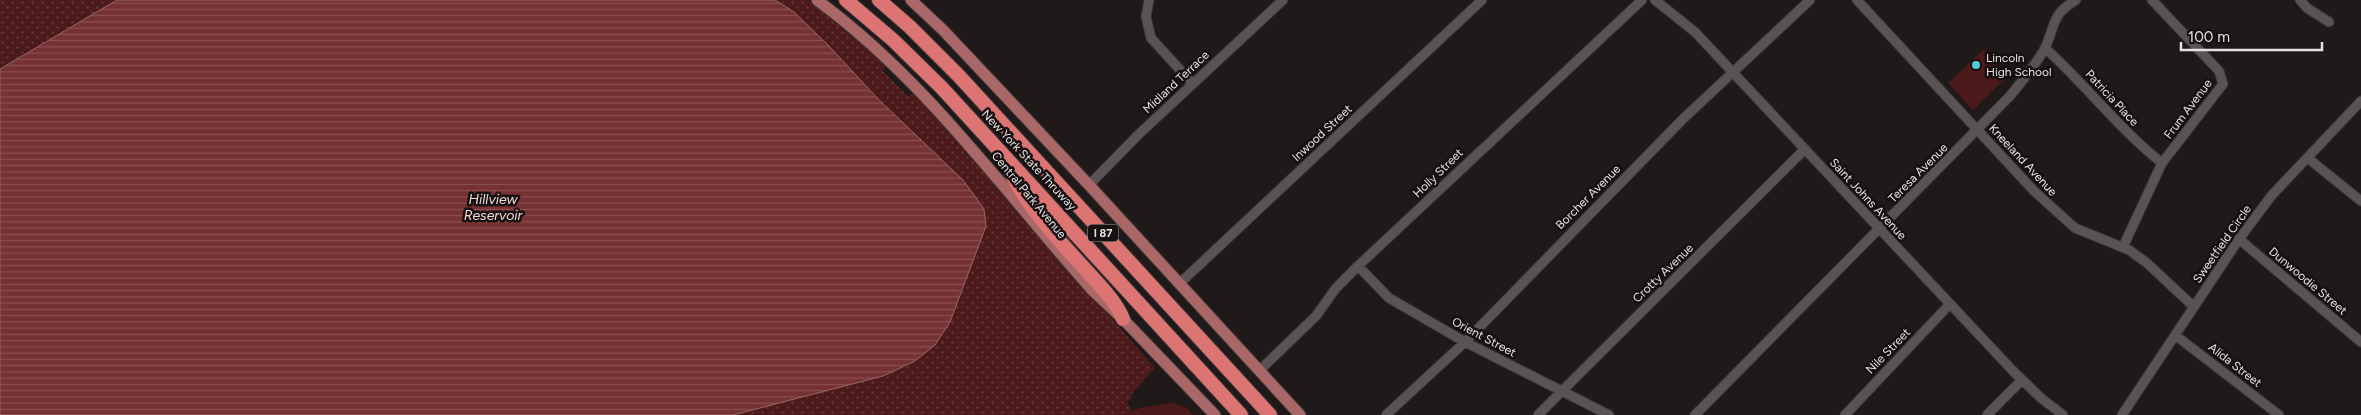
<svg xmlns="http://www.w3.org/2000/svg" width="2361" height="415" viewBox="0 0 2361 415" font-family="Figtree,sans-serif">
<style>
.grass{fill:url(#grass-dots)}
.park{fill:#4c1a1b}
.water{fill:url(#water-rules);stroke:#986768}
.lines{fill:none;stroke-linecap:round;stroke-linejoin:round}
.minor-casing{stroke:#3a3636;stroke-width:11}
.major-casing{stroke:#3a3636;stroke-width:13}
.highway-casing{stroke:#3a3636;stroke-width:16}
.minor{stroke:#5a5353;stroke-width:9}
.major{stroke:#a96767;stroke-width:11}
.highway{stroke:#dd7474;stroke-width:14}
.poi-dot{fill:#51ccd4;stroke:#161010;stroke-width:2}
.labels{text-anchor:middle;stroke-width:5;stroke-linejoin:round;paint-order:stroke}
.shield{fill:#161010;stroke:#a8a3a3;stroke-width:1}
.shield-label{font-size:11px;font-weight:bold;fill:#e7e2e2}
.poi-label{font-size:12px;fill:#e7e2e2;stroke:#161010;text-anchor:start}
.street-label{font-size:12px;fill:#e7e2e2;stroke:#161010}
.water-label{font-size:14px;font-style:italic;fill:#f1dad9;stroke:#161010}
</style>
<defs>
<pattern id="grass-dots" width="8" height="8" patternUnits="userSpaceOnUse" patternTransform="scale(1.25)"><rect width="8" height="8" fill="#4c1a1b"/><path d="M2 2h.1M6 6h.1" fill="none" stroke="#663b3c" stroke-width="1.8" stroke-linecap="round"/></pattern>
<pattern id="water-rules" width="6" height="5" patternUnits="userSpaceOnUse" patternTransform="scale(1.25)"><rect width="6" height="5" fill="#763233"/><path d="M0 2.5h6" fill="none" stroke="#8a4f50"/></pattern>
</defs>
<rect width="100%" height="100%" fill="#1f1919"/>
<!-- grass -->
<path class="grass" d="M0,0h117l-117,69z
M775,0h33l80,64 -5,7 25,25 8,-3 30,34 209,241 -22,24 -2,6 -4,4 6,10 -13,3h-387l150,-39 32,-15 20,-16 -57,-246 -84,-87z"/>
<!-- park -->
<path class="park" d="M1984,49l23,28 -34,33 -25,-27z
M1172,403l15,5 6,7h-76l27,-8z"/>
<!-- water -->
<path class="water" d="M117,0h658l19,12 34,33 50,54 85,81 21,29 2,17 -36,96 -15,23 -20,16 -32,15 -150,39h-733v-346z"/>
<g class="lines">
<defs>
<path id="minor" d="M1149,0l-3,17 5,21 42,46
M1655,0l40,32 319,340 27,26 22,17
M1857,0l177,191 41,37 54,22 18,13 47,44
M2300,0l7,8 22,14
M2045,48c41,37 74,81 117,115
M2309,159l52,42
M1089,185l50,-51 144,-134
M2239,239l122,103
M2123,247l39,-84 61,-79 -4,-13 -67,-71
M1358,266l31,32 76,44 144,73
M1179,284l303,-284
M2175,335l104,80
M1260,370l56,-54 20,-28 22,-22 284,-266
M1386,415l79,-73 218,-223 127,-119
M1538,415l267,-266
M1695,415l315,-319c12,-15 26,-31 35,-48 11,-24 6,-33 31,-48
M1845,415l105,-111
M1987,415l35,-35
M2122,415l117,-176 33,-44 89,-94"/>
<path id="major" d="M817,0c109,80 187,191 276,291l30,28 92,96
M911,0l32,30 146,155 211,230"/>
<path id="highway" d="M846,0l47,40 49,48 299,327
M879,0l31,27 49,49 311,339
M1006,162c16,40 51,76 80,108 14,16 29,30 37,49"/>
</defs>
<!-- minor casing -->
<use href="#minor" class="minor-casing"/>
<!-- major casing -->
<use href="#major" class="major-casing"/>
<!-- highway casing -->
<use href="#highway" class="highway-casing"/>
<!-- minor -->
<use href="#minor" class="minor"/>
<!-- major -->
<use href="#major" class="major"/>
<!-- highway -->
<use href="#highway" class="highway"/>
</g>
<!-- markers -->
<circle class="poi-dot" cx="1976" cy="65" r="5"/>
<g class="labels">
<!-- shield labels -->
<rect class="shield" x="1088" y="224.5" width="30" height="17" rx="4"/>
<g class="shield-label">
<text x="1103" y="237">I 87</text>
</g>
<!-- poi labels -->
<g class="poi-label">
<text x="1986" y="62">Lincoln<tspan x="1986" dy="14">High School</tspan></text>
</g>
<!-- street labels -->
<g class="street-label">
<text transform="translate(1176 82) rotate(-43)" y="4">Midland Terrace</text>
<text transform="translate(2112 98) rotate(47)" y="4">Patricia Place</text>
<text transform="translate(2188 109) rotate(-53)" y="4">Frum Avenue</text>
<text transform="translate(1322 133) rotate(-43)" y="4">Inwood Street</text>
<text transform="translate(1029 160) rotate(47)" y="4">New York State Thruway</text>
<text transform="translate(2023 160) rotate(47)" y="4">Kneeland Avenue</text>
<text transform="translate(1438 173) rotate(-44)" y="4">Holly Street</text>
<text transform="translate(1918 173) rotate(-45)" y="4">Teresa Avenue</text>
<text transform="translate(1029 195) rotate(50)" y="4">Central Park Avenue</text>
<text transform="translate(1588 197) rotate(-45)" y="4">Borcher Avenue</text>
<text transform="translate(1868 199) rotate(47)" y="4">Saint Johns Avenue</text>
<text transform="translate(2222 244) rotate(-55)" y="4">Sweetfield Circle</text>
<text transform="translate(1663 273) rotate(-44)" y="4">Crotty Avenue</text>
<text transform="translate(2308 281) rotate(40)" y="4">Dunwoodie Street</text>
<text transform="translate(1484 337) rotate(28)" y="4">Orient Street</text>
<text transform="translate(1888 351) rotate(-46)" y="4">Nile Street</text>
<text transform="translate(2235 365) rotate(38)" y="4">Alida Street</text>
</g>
<!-- water labels -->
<g class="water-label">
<text x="493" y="204">Hillview<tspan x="493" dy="16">Reservoir</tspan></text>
</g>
</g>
<!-- scale -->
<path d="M2181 42v8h141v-8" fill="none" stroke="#e7e2e2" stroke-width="2.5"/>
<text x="2188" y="42" font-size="15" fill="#e7e2e2" stroke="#161010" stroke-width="4" paint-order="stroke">100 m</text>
</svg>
